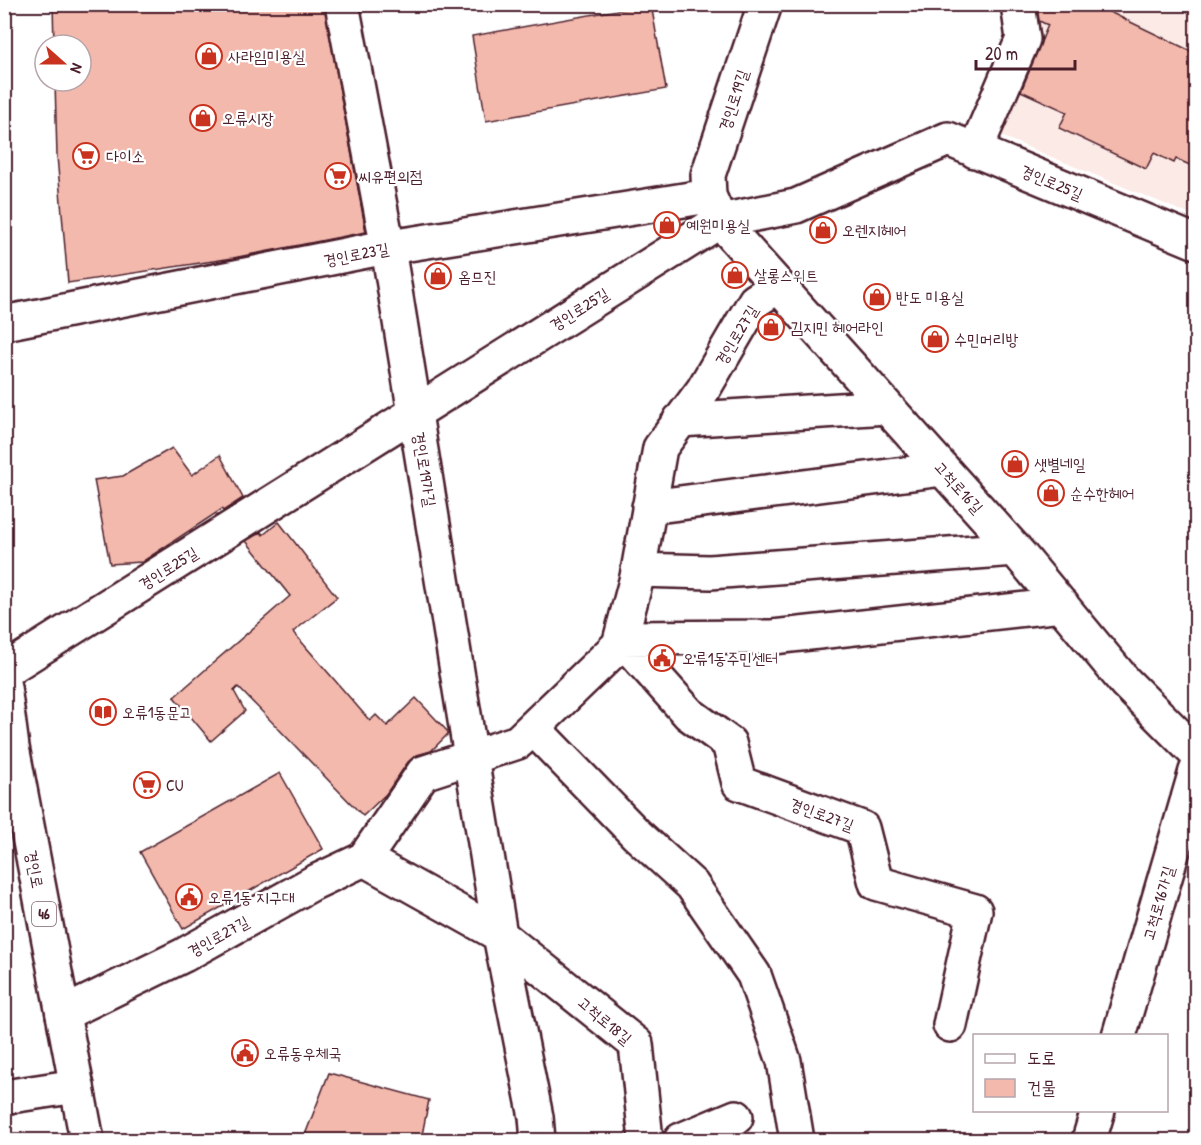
<svg xmlns="http://www.w3.org/2000/svg" width="1201" height="1145" viewBox="0 0 1201 1145" font-family="'Patrick Hand','Poor Story',sans-serif">
<style>
.built{fill:#fbeae6}
.building{fill:#f3b9ad;stroke:#4a1f2b;stroke-width:1.5}
.lines{fill:none;stroke-linecap:round;stroke-linejoin:round}
.street-casing{stroke:#4a1f2b;stroke-width:38}
.primary-casing{stroke:#4a1f2b;stroke-width:38}
.street{stroke:#fff;stroke-width:33}
.primary{stroke:#fff;stroke-width:33}
.labels{text-anchor:middle;stroke-width:4.5;stroke-linejoin:round;paint-order:stroke}
.shield{fill:#fff;stroke:#80626b;stroke-width:1.5}
.shield-label{font-size:15px;font-weight:bold;fill:#4a1f2b}
.poi-label{font-size:16px;fill:#4a1f2b;stroke:#fff;text-anchor:start}
.street-label{font-size:16px;fill:#4a1f2b;stroke:#fff}
</style>
<rect width="100%" height="100%" fill="#fff"/>
<filter id="ink" filterUnits="userSpaceOnUse"><feTurbulence type="fractalNoise" baseFrequency=".0167" numOctaves="2"/><feDisplacementMap in="SourceGraphic" scale="12" xChannelSelector="R" yChannelSelector="G"/><feConvolveMatrix kernelMatrix="1 2 1 2 8 2 1 2 1" color-interpolation-filters="sRGB"/></filter>
<g filter="url(#ink)">
<!-- built -->
<path class="built" d="M1018,5h178v212l-202,-84z"/>
<!-- building -->
<path class="building" d="M53,4h271l42,228 -133,26 -165,25 -11,-127 -2,-75h26v-36h-27z
M651,4l15,85 -180,32 -14,-85z
M1037,4h56l104,50v114l-21,-9 -2,4 -20,-10 -8,16 -87,-41 8,-16 -46,-21 27,-66 -9,-4z
M172,448l20,27 28,-20 23,43 -20,13 -1,-2 -80,53 -32,2 -16,-84 29,-4z
M279,522l58,75 -44,35 77,89 6,-6 11,11 29,-28 32,34v2l-17,17 -14,4 -9,7 -22,32 -23,22 -125,-129 -4,4 11,20 -34,30 -37,-44 116,-101 -44,-55 15,-9 2,3z
M280,773l43,76 -140,80 -43,-77z
M329,1073l100,27 -8,40h-118z"/>
<g class="lines">
<defs>
<path id="street" d="M342,4l46,244 112,687 36,182 2,23
M765,4l-57,171 1,21 11,25 300,334 105,127 71,71
M975,151l48,-112 -5,-35
M4,323l367,-73 338,-54
M680,420l207,-13
M649,507l294,-38
M638,570l72,2 305,-23
M621,638l68,76 40,29 10,40 123,45 14,55 99,28 -25,114
M621,638l152,-1 289,-32
M4,671l716,-450 76,-15 152,-67 248,103
M533,728l103,106 56,51 62,90 30,86 13,79
M364,859l136,76 136,109 10,96
M63,1014l121,-59 129,-72 51,-24 59,-86 95,-31 101,-97 18,-68 23,-129 43,-58 52,-89 23,-15
M1119,1036l77,-265
M4,1097l73,-11
M681,1140l55,-23
M1089,1140l9,-30"/>
<path id="primary" d="M4,687l8,60 75,393"/>
</defs>
<!-- street casing -->
<use href="#street" class="street-casing"/>
<!-- primary casing -->
<use href="#primary" class="primary-casing"/>
<!-- street -->
<use href="#street" class="street"/>
<!-- primary -->
<use href="#primary" class="primary"/>
</g>
</g>
<!-- icons -->
<defs>
<symbol id="shop-ring" viewBox="-11 -11 22 22"><circle r="9.5" fill="#fff" stroke="#c8321e" stroke-width="1.5"/><path d="M-5-2.5h2.3a2.7 3.5 0 0 1 5.4 0H5L5.5 6h-11ZM-1.5-2.5h3a1.5 2.3 0 0 0-3 0Z" fill="#c8321e"/></symbol>
<symbol id="supermarket-ring" viewBox="-11 -11 22 22"><circle r="9.5" fill="#fff" stroke="#c8321e" stroke-width="1.5"/><path d="M-6-5.5h2.5l.6 2H6L4.5 2H-2.5L-4.4-4H-6ZM-1.5 3.2a1.3 1.3 0 1 0 .1 0ZM3 3.2a1.3 1.3 0 1 0 .1 0Z" fill="#c8321e"/></symbol>
<symbol id="civic-ring" viewBox="-11 -11 22 22"><circle r="9.5" fill="#fff" stroke="#c8321e" stroke-width="1.5"/><path d="M-.6-6.5H3V-4.5H.6V-3L4-1V1h2V6H-6V1h2V-1L-.6-3ZM-1.2 2.5V6h2.4V2.5Z" fill="#c8321e"/></symbol>
<symbol id="library-ring" viewBox="-11 -11 22 22"><circle r="9.5" fill="#fff" stroke="#c8321e" stroke-width="1.5"/><path d="M-6-4Q-3-5.5-.7-3.5V5Q-3 3-6 4ZM6-4Q3-5.5 .7-3.5V5Q3 3 6 4Z" fill="#c8321e"/></symbol>
</defs>
<g fill-rule="evenodd">
<use href="#shop-ring" x="194" y="41" width="30" height="30"/>
<use href="#shop-ring" x="188" y="103" width="30" height="30"/>
<use href="#supermarket-ring" x="71" y="141" width="30" height="30"/>
<use href="#supermarket-ring" x="323" y="161" width="30" height="30"/>
<use href="#shop-ring" x="652" y="210" width="30" height="30"/>
<use href="#shop-ring" x="808" y="215" width="30" height="30"/>
<use href="#shop-ring" x="720" y="260" width="30" height="30"/>
<use href="#shop-ring" x="423" y="261" width="30" height="30"/>
<use href="#shop-ring" x="862" y="282" width="30" height="30"/>
<use href="#shop-ring" x="756" y="312" width="30" height="30"/>
<use href="#shop-ring" x="920" y="324" width="30" height="30"/>
<use href="#shop-ring" x="1000" y="449" width="30" height="30"/>
<use href="#shop-ring" x="1036" y="478" width="30" height="30"/>
<use href="#civic-ring" x="647" y="643" width="30" height="30"/>
<use href="#library-ring" x="88" y="697" width="30" height="30"/>
<use href="#supermarket-ring" x="132" y="770" width="30" height="30"/>
<use href="#civic-ring" x="174" y="882" width="30" height="30"/>
<use href="#civic-ring" x="230" y="1038" width="30" height="30"/>
</g>
<g class="labels">
<!-- shield labels -->
<rect class="shield" x="32" y="902" width="24" height="24" rx="4.5"/>
<g class="shield-label">
<text x="44" y="919">46</text>
</g>
<!-- poi labels -->
<g class="poi-label">
<text x="228" y="62">사라임미용실</text>
<text x="222" y="124">오류시장</text>
<text x="106" y="162">다이소</text>
<text x="358" y="182">씨유편의점</text>
<text x="686" y="231">예원미용실</text>
<text x="842" y="236">오렌지헤어</text>
<text x="754" y="281">살롱스위트</text>
<text x="458" y="282">옴므진</text>
<text x="896" y="303">반도 미용실</text>
<text x="790" y="333">김지민 헤어라인</text>
<text x="954" y="345">수민머리방</text>
<text x="1034" y="470">샛별네일</text>
<text x="1070" y="499">순수한헤어</text>
<text x="682" y="664">오류1동주민센터</text>
<text x="122" y="718">오류1동문고</text>
<text x="166" y="791">CU</text>
<text x="208" y="903">오류1동 지구대</text>
<text x="264" y="1059">오류동우체국</text>
</g>
<!-- street labels -->
<g class="street-label">
<text transform="translate(733 100) rotate(-72)" y="6">경인로19길</text>
<text transform="translate(1052 182) rotate(23)" y="6">경인로25길</text>
<text transform="translate(356 254) rotate(-11)" y="6">경인로23길</text>
<text transform="translate(579 309) rotate(-32)" y="6">경인로25길</text>
<text transform="translate(736 335) rotate(-59)" y="6">경인로27길</text>
<text transform="translate(425 469) rotate(81)" y="6">경인로19가길</text>
<text transform="translate(959 487) rotate(48)" y="6">고척로16길</text>
<text transform="translate(168 568) rotate(-32)" y="6">경인로25길</text>
<text transform="translate(822 814) rotate(20)" y="6">경인로27길</text>
<text transform="translate(35 869) rotate(79)" y="6">경인로</text>
<text transform="translate(1158 903) rotate(-74)" y="6">고척로16가길</text>
<text transform="translate(218 936) rotate(-29)" y="6">경인로27길</text>
<text transform="translate(605 1020) rotate(40)" y="6">고척로18길</text>
</g>
</g>
<!-- margin -->
<rect width="1201" height="1145" fill="none" stroke="#fff" stroke-width="24"/>
<rect x="12" y="12" width="1177" height="1121" fill="none" stroke="#4a1f2b" stroke-width="2" filter="url(#ink)"/>
<!-- legend -->
<rect x="973" y="1034" width="195" height="78" fill="#ffffff" stroke="#b7a5aa" stroke-width="1.5"/>
<rect x="985" y="1054" width="30" height="9" fill="#ffffff" stroke="#b7a5aa" stroke-width="1.5"/>
<text x="1027" y="1064" font-size="18" fill="#4a1f2b">도로</text>
<rect x="985" y="1079" width="30" height="18" fill="#f3b9ad" stroke="#b7a5aa" stroke-width="1.5"/>
<text x="1027" y="1094" font-size="18" fill="#4a1f2b">건물</text>
<!-- north arrow -->
<g transform="translate(63 63) rotate(111)"><circle r="28" fill="#ffffff" stroke="#b7a5aa" stroke-width="1.5"/>
<path d="M0-4.5L10 22L0 15L-10 22Z" fill="#c8321e"/>
<text y="-9" font-size="16" font-weight="bold" text-anchor="middle" fill="#4a1f2b">N</text>
</g>
<!-- scale -->
<path d="M976 60v9h99v-9" fill="none" stroke="#4a1f2b" stroke-width="3"/>
<text x="985" y="60" font-size="18" fill="#4a1f2b" stroke="#ffffff" stroke-width="4.5" paint-order="stroke">20 m</text>
</svg>
